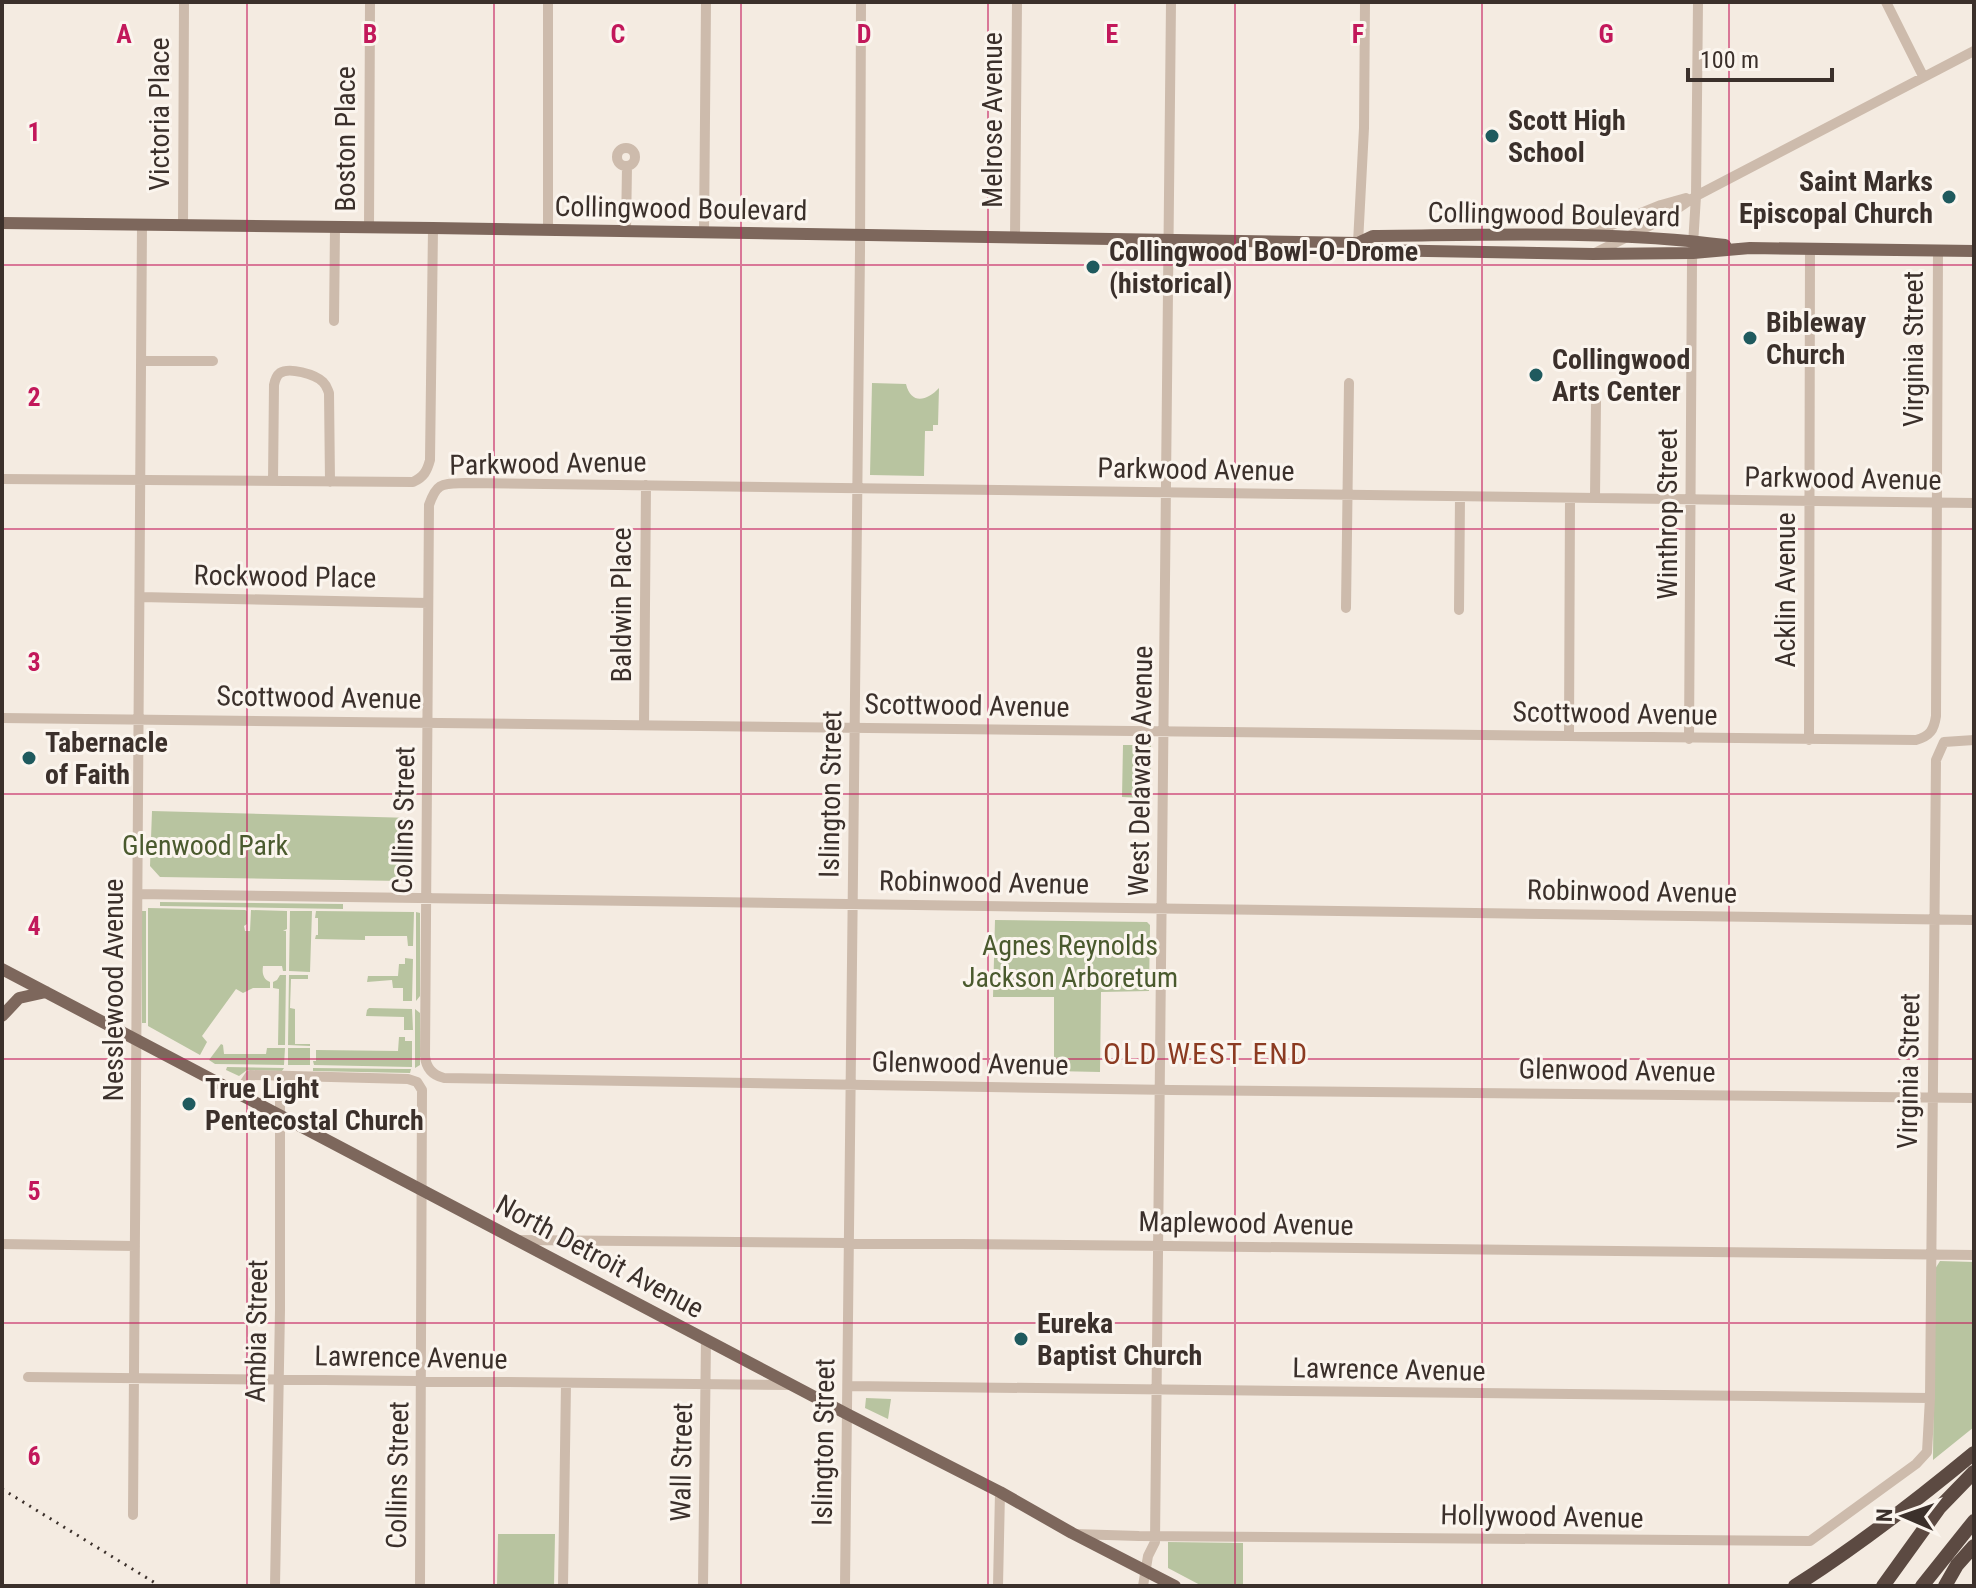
<svg xmlns="http://www.w3.org/2000/svg" width="1976" height="1588" viewBox="0 0 1976 1588" font-family="'Roboto Condensed',sans-serif">
<style>
.green{fill:#b8c4a0}
.lines{fill:none;stroke-linecap:round;stroke-linejoin:round}
.minor{stroke:#cdbbac;stroke-width:10}
.major{stroke:#7d675c;stroke-width:12}
.highway{stroke:#5c4a42;stroke-width:14}
.rail{stroke:#3b302b;stroke-width:3;stroke-dasharray:2 6;stroke-linecap:butt}
.grid{fill:none;stroke:#c2185b;stroke-width:2;stroke-opacity:0.55}
.poi-dot{fill:#1f5a5e;stroke:#fbf5ee;stroke-width:3}
.labels{text-anchor:middle;stroke-width:6;stroke-linejoin:round;paint-order:stroke}
.street-label{font-size:28px;fill:#3b302b;stroke:#fbf5ee}
.poi-label{font-size:28px;font-weight:bold;fill:#3b302b;stroke:#fbf5ee;text-anchor:start}
.park-label{font-size:28px;fill:#4a5a2e;stroke:#fbf5ee}
.neighbourhood-label{font-size:30px;letter-spacing:2px;fill:#8c3b22;stroke:#fbf5ee}
.grid-label{font-size:26px;text-anchor:middle;font-weight:bold;fill:#c2185b;stroke:#fbf5ee;stroke-width:6;stroke-linejoin:round;paint-order:stroke}
</style>
<rect width="100%" height="100%" fill="#f4ebe1"/>
<!-- green -->
<path class="green" d="M872,383l34,1c5,21 21,17 33,4l-1,37h-5v6h-8l-1,45 -54,-1z
M1123,745h28l-1,53 -28,-1z
M152,811l261,7 -1,51 -11,12 -241,-4 -10,-11z
M160,902l183,2v5l-183,-3z
M148,908l97,2 2,1v13l-3,2 1,5h5l1,-21 36,1v18l-4,2h3v40h-3l-1,-5h-19c-1,7 0,13 7,16v6h-17l-10,5 -7,-4 -34,47 5,6 -7,13 -52,-29z
M142,911h4v112h-4z
M290,911h22l-2,61 -21,-1z
M316,911l98,1 -1,34h-5l-1,-10h-42v4l-50,-1 1,-4h2v-17h-3z
M416,912l4,1v83l-4,5z
M995,920l152,2 3,3 -1,66 -48,1 -1,80 -46,-1v-74h-61z
M405,958l8,1 -1,42h-9v-13h-10l-1,-8 -25,2 1,-6h30l1,-12h6z
M280,975h6l-1,70h-7l1,-56 -6,-1v-6l4,-2z
M289,975h19v4h-17l-1,29 5,1v35h15v2l-22,-1z
M369,1008l43,1 1,21h-9v-13l-38,-1 1,-6z
M415,1009l5,4v52l-5,3z
M399,1037h6v4h7v26l-98,-2 -1,-4h3v-11l82,1z
M221,1044l2,1 1,9h42l1,-6h18l-1,17 -69,-1 -6,-4z
M288,1048h22v17h-22z
M227,1067l57,1 -2,3 -35,-1 -8,6 -13,-6z
M313,1068l91,1h7l-1,4 -97,-2z
M1940,1261l34,1v165l-41,33 2,-191z
M866,1398l25,1 -3,20 -23,-11z
M498,1534h57l-1,52h-57z
M1168,1542l75,1v43h-41l-34,-18z"/>
<g class="lines">
<!-- minor -->
<path class="minor" d="M1886,2l37,74
M617 157a9 9 0 1 1 18 0a9 9 0 1 1-18 0Z
M183,226l1,-224
M369,228l1,-226
M548,230v-228
M626,231l1,-65
M704,233l2,-231
M1589,234l72,-29 25,-7
M1015,238l2,-236
M1358,243l6,-115 1,-126
M1595,253l66,-33 35,-24 278,-145
M334,321l1,-94
M141,361h72
M2,479l411,3c11,-5 14,-11 17,-22l3,-232
M273,481l1,-96c1,-5 2,-9 6,-12 9,-6 35,1 43,9 4,4 4,6 6,11l1,89
M1595,498l1,-97
M1974,503l-1509,-20c-23,1 -28,-1 -36,22l-4,551c1,12 7,19 19,22l728,12 802,8
M140,597l288,6
M1346,608l3,-225
M1459,610l1,-113
M2,718l1914,22c14,-4 18,-10 20,-24l2,-466
M644,725l2,-240
M1569,736l1,-238
M1689,739l3,-478 4,-65 2,-194
M1809,740l1,-492
M138,894l1836,26
M238,1093l12,-18 158,4 9,3 5,8 -2,496
M518,1240l652,6 804,9
M2,1244l133,2
M28,1377l764,8
M848,1386l1082,12
M133,1515l9,-1290
M1074,1534l65,2 671,5 106,-77 11,-12 3,-54 6,-638 8,-18 30,-2
M275,1586l5,-276v-234
M563,1586l3,-203
M703,1586l3,-247
M845,1586l15,-1335 1,-249
M998,1586l2,-94
M1143,1586l5,-30 7,-14 16,-1540"/>
<!-- major -->
<path class="major" d="M2,223l431,5 925,15 14,7 221,4 100,-1 57,-5 224,3
M1358,243l15,-7c117,-1 235,-6 352,9
M2,969l845,445 153,78 72,41 103,53
M2,1016l17,-18 27,-6"/>
<!-- highway -->
<path class="highway" d="M1795,1586c63,-40 121,-85 179,-133
M1883,1586l57,-79 34,-35
M1922,1586l52,-65
M1945,1586l12,-21 17,-19"/>
<!-- rail -->
<path class="rail" d="M2,1489l158,97"/>
</g>
<!-- grid -->
<path class="grid" d="M247,2v1584M494,2v1584M741,2v1584M988,2v1584M1235,2v1584M1482,2v1584M1729,2v1584M2,265h1972M2,529h1972M2,794h1972M2,1059h1972M2,1323h1972"/>
<!-- markers -->
<g class="poi-dot">
<circle cx="1492" cy="136" r="8"/>
<circle cx="1949" cy="197" r="8"/>
<circle cx="1093" cy="267" r="8"/>
<circle cx="1750" cy="338" r="8"/>
<circle cx="1536" cy="375" r="8"/>
<circle cx="29" cy="758" r="8"/>
<circle cx="189" cy="1104" r="8"/>
<circle cx="1021" cy="1339" r="8"/>
</g>
<g class="labels">
<!-- street labels -->
<g class="street-label">
<text transform="translate(159 114) rotate(-90)" y="10">Victoria Place</text>
<text transform="translate(992 120) rotate(-90)" y="10">Melrose Avenue</text>
<text transform="translate(345 139) rotate(-90)" y="10">Boston Place</text>
<text transform="translate(681 208) rotate(1)" y="10">Collingwood Boulevard</text>
<text transform="translate(1554 214) rotate(1)" y="10">Collingwood Boulevard</text>
<text transform="translate(1913 349) rotate(-90)" y="10">Virginia Street</text>
<text transform="translate(548 463) rotate(-1)" y="10">Parkwood Avenue</text>
<text transform="translate(1196 469) rotate(1)" y="10">Parkwood Avenue</text>
<text transform="translate(1843 478) rotate(1)" y="10">Parkwood Avenue</text>
<text transform="translate(1667 514) rotate(-90)" y="10">Winthrop Street</text>
<text transform="translate(285 576) rotate(1)" y="10">Rockwood Place</text>
<text transform="translate(1785 590) rotate(-90)" y="10">Acklin Avenue</text>
<text transform="translate(621 605) rotate(-90)" y="10">Baldwin Place</text>
<text transform="translate(319 697) rotate(1)" y="10">Scottwood Avenue</text>
<text transform="translate(967 705) rotate(1)" y="10">Scottwood Avenue</text>
<text transform="translate(1615 713) rotate(1)" y="10">Scottwood Avenue</text>
<text transform="translate(1140 771) rotate(-89)" y="10">West Delaware Avenue</text>
<text transform="translate(830 794) rotate(-89)" y="10">Islington Street</text>
<text transform="translate(403 820) rotate(-89)" y="10">Collins Street</text>
<text transform="translate(984 882) rotate(1)" y="10">Robinwood Avenue</text>
<text transform="translate(1632 891) rotate(1)" y="10">Robinwood Avenue</text>
<text transform="translate(113 990) rotate(-90)" y="10">Nesslewood Avenue</text>
<text transform="translate(970 1063) rotate(1)" y="10">Glenwood Avenue</text>
<text transform="translate(1617 1070) rotate(1)" y="10">Glenwood Avenue</text>
<text transform="translate(1908 1071) rotate(-89)" y="10">Virginia Street</text>
<text transform="translate(1246 1223) rotate(1)" y="10">Maplewood Avenue</text>
<text transform="translate(600 1256) rotate(28)" y="10">North Detroit Avenue</text>
<text transform="translate(256 1331) rotate(-89)" y="10">Ambia Street</text>
<text transform="translate(411 1357) rotate(1)" y="10">Lawrence Avenue</text>
<text transform="translate(1389 1369) rotate(1)" y="10">Lawrence Avenue</text>
<text transform="translate(823 1442) rotate(-89)" y="10">Islington Street</text>
<text transform="translate(681 1462) rotate(-89)" y="10">Wall Street</text>
<text transform="translate(397 1475) rotate(-89)" y="10">Collins Street</text>
<text transform="translate(1542 1516) rotate(1)" y="10">Hollywood Avenue</text>
</g>
<!-- poi labels -->
<g class="poi-label">
<text x="1508" y="130">Scott High<tspan x="1508" dy="32">School</tspan></text>
<text x="1933" y="191" text-anchor="end">Saint Marks<tspan x="1933" dy="32">Episcopal Church</tspan></text>
<text x="1109" y="261">Collingwood Bowl-O-Drome<tspan x="1109" dy="32">(historical)</tspan></text>
<text x="1766" y="332">Bibleway<tspan x="1766" dy="32">Church</tspan></text>
<text x="1552" y="369">Collingwood<tspan x="1552" dy="32">Arts Center</tspan></text>
<text x="45" y="752">Tabernacle<tspan x="45" dy="32">of Faith</tspan></text>
<text x="205" y="1098">True Light<tspan x="205" dy="32">Pentecostal Church</tspan></text>
<text x="1037" y="1333">Eureka<tspan x="1037" dy="32">Baptist Church</tspan></text>
</g>
<!-- park labels -->
<g class="park-label">
<text x="205" y="855">Glenwood Park</text>
<text x="1070" y="955">Agnes Reynolds<tspan x="1070" dy="32">Jackson Arboretum</tspan></text>
</g>
<!-- neighbourhood labels -->
<g class="neighbourhood-label">
<text x="1206" y="1064">OLD WEST END</text>
</g>
</g>
<g class="grid-label">
<text x="124" y="43">A</text>
<text x="370" y="43">B</text>
<text x="618" y="43">C</text>
<text x="864" y="43">D</text>
<text x="1112" y="43">E</text>
<text x="1358" y="43">F</text>
<text x="1606" y="43">G</text>
<text x="34" y="141">1</text>
<text x="34" y="406">2</text>
<text x="34" y="671">3</text>
<text x="34" y="935">4</text>
<text x="34" y="1200">5</text>
<text x="34" y="1465">6</text>
</g>
<!-- border -->
<rect width="1976" height="1588" fill="none" stroke="#3b302b" stroke-width="8"/>
<!-- north arrow -->
<g transform="translate(1904 1516) rotate(272)" stroke="#fbf5ee" stroke-width="6" paint-order="stroke">
<path d="M0-6L14 30L0 20L-14 30Z" fill="#3b302b"/>
<text y="-12" font-size="22" font-weight="bold" text-anchor="middle" fill="#3b302b">N</text>
</g>
<!-- scale -->
<path d="M1688 68v12h144v-12" fill="none" stroke="#3b302b" stroke-width="4"/>
<text x="1700" y="68" font-size="24" fill="#3b302b" stroke="#fbf5ee" stroke-width="6" paint-order="stroke">100 m</text>
</svg>
